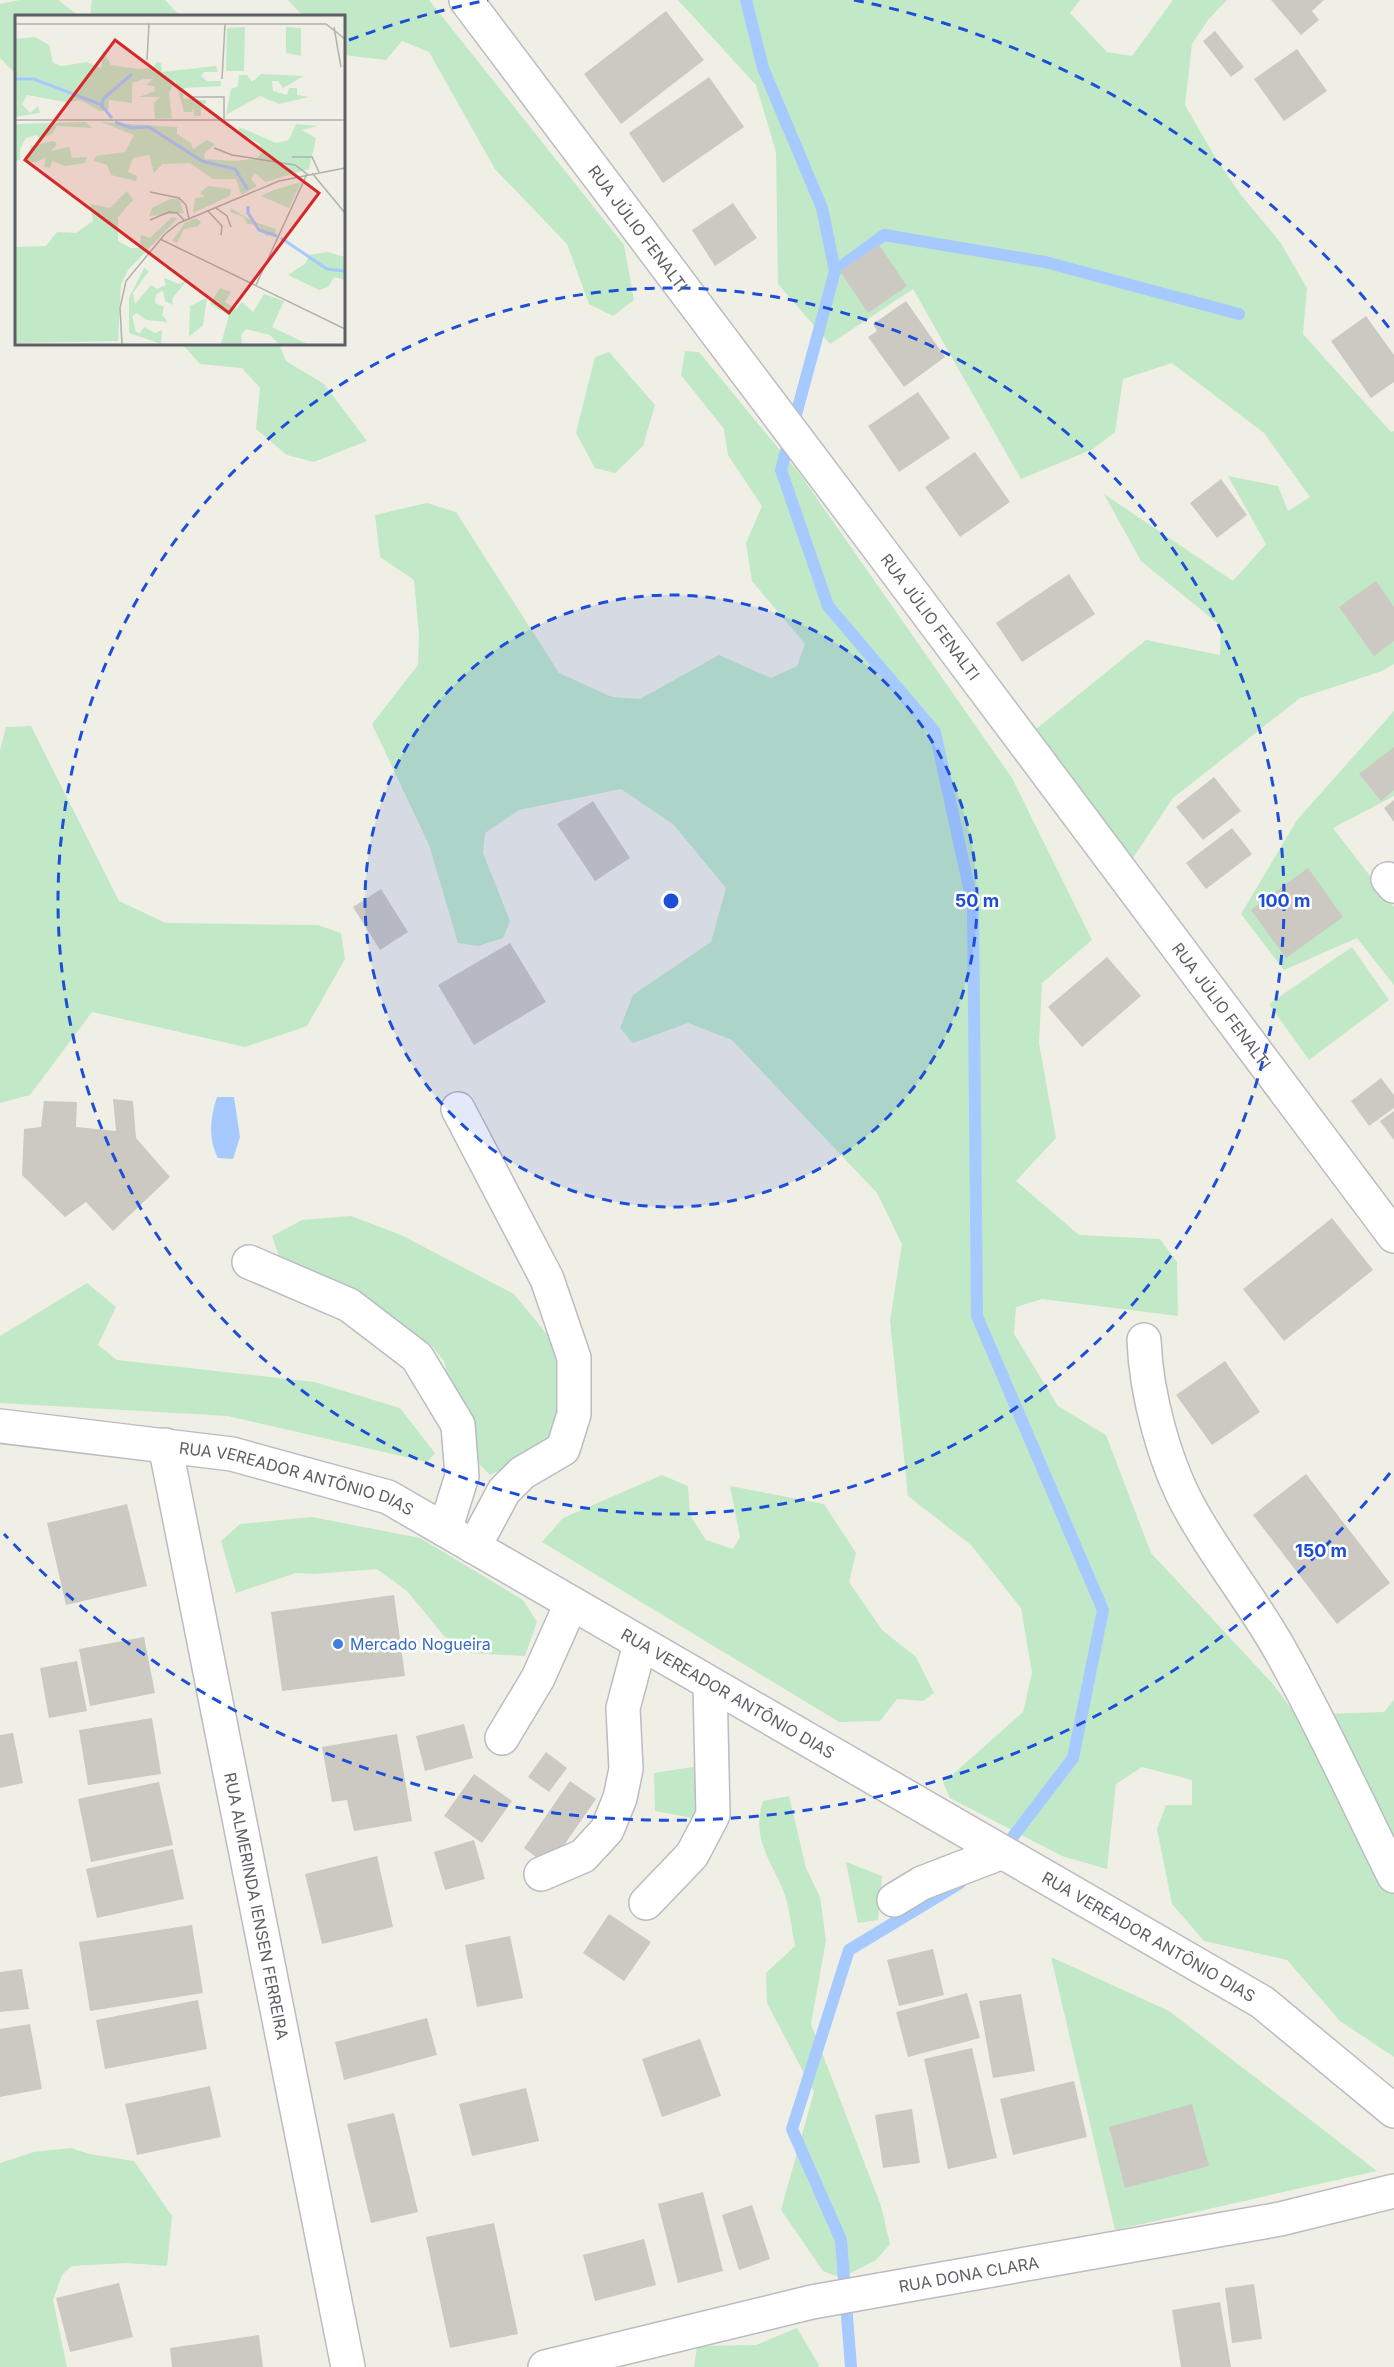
<svg xmlns="http://www.w3.org/2000/svg" width="1394" height="2367" viewBox="0 0 1394 2367" font-family="Inter,sans-serif">
<style>
.green{fill:#c1e8c7}
.water{fill:#a6caff}
.lines{fill:none;stroke-linecap:round;stroke-linejoin:round}
.stream{stroke:#a6caff;stroke-width:12}
.building{fill:#cbc9c2}
.minor-casing{stroke:#babcc1;stroke-width:36}
.minor{stroke:#fff;stroke-width:33}
.ring{fill:none;stroke:#1d4ed8;stroke-width:3;stroke-dasharray:10 8}
.shop-dot{fill:#3f7fe0;stroke:#fff;stroke-width:2}
.labels{text-anchor:middle;stroke-width:5;stroke-linejoin:round;paint-order:stroke}
.street-label{font-size:16px;fill:#5d5f66;stroke:#fff}
.shop-label{font-size:16px;fill:#366cbe;stroke:#fff;text-anchor:start}
.inset-river{fill:none;stroke:#a6caff;stroke-width:3}
.inset-road{fill:none;stroke:#b1b1ae;stroke-width:1.5}
.view{fill:#d62828;fill-opacity:0.15;stroke:#d62828;stroke-width:3}
.inset-edge{fill:none;stroke:#5d5f66;stroke-width:3}
.centre{fill:#1d4ed8;stroke:#fff;stroke-width:3}
.ring-label{font-size:18px;text-anchor:middle;font-weight:bold;fill:#1d4ed8;stroke:#fff;stroke-width:5;stroke-linejoin:round;paint-order:stroke}
</style>
<rect width="100%" height="100%" fill="#f0efe5"/>
<!-- green -->
<path class="green" d="M20,0h38l21,16h-63v58l-16,-16v-54z
M92,0h73l15,16h-90z
M288,0h141l195,245 10,55 -21,16 -24,-12 -22,-60 -72,-75 -66,-117 -27,-11 -16,19 -42,-5v-39h-41z
M678,0h402l-10,13 37,39 25,4 41,-56h54l-19,20 -16,24 -7,61 30,52 26,38 39,47 27,46 -4,46 88,98 3,-1v233l-12,7 -82,27 -127,100 -40,60 -103,-124 116,-94 74,15 1,-29 -80,-65 -37,-67 129,87 33,-37 -38,-68 50,10 10,25 22,-14 -46,-64 -92,-70 -49,16 -8,53 -22,17 -72,30 -108,-190 -83,55 -52,-60 -2,-132 -20,-67z
M182,344h97l7,17 38,23 43,57 -53,21 -27,-7 -31,-26 4,-41 -18,-20 -42,-4z
M685,351l14,1 103,125 210,301 80,162 -50,43 -3,60 17,95 -40,43 63,54 81,4 17,23 1,54 -136,-17 -26,8 -2,27 44,72 48,29 45,118 122,131 23,31 88,-3 10,-12v357l-54,-36 -53,-61 -83,-19 -32,-37 -15,-75 9,-24h26v-25l-50,-13 -26,17 -9,85 -45,-13 -112,-58 -7,-15 80,-71 9,-39 -11,-65 -50,-63 -63,-49 -18,-175 12,-77 -25,-51 -145,-153 -44,-17 -55,20 -13,-15 13,-33 78,-53 15,-54 -53,-64 -52,-35 -102,21 -34,23 -2,20 27,68 -7,17 -25,8 -20,-3 -29,-98 -57,-121 46,-59 1,-30 -5,-55 -34,-23 -5,-42 52,-12 29,9 103,161 53,24 28,2 79,-44 52,23 26,-12 8,-22 -53,-63 -6,-38 16,-37 -34,-51 -4,-26 -43,-54z
M609,352l46,53 -12,41 -28,27 -20,-5 -19,-35 19,-76z
M1394,711v85l-61,32 61,79v78l-37,-47 -73,32 -43,-56 56,-94z
M31,726l88,175 47,22 152,2 23,8 4,26 -38,67 -62,21 -153,-35 -62,83 -30,8v-353l6,-23z
M1352,947l37,53 -80,60 -40,-56z
M351,1216l50,19 113,59 54,66 -15,85 -63,30 -23,-23 -23,-91 -13,-16 -47,-29 -104,-57 -8,-23 30,-16z
M87,1283l29,24 -18,38 19,15 197,22 86,26 35,45 -8,9 -199,-46 -228,-13v-67z
M662,1475l26,11 2,29 16,25 27,9 7,-12 -10,-51 94,18 32,49 -7,29 33,48 34,27 18,36 -11,8 -26,-2 -17,22 -41,1 -297,-180 21,-24z
M312,1517l108,21 103,62 14,22 -12,34 -55,-3 -25,-16 -38,-46 -30,-22 -63,5 -18,-1 -60,20 -15,-52 19,-17z
M705,1765l-1,55 -49,-9 -1,-38z
M789,1796l17,72 14,29 6,43 -15,84 70,182 9,38 -14,16 -35,18 -18,-7 -42,-61 33,-118 -47,-89 -1,-30 29,-27c-4,-18 -5,-39 -12,-56 -13,-32 -32,-52 -20,-89z
M846,1862l36,14 -4,44 -20,3z
M1051,1957l118,54 208,160 -262,59z
M71,2148l18,6 45,7 38,55 -5,50 -40,-3 -55,3 -10,9 -9,25 14,67h-67v-204l34,-11z
M797,2328l22,37 -1,2h-124l3,-21 59,-1z"/>
<!-- water -->
<path class="water" d="M217,1097h17l6,40 -7,22 -15,-1c-10,-19 -8,-40 -1,-61z"/>
<g class="lines">
<!-- stream -->
<path class="stream" d="M746,0l17,68 59,140 13,63
M1002,1851l71,-93 30,-148 -126,-294 -4,-410 -38,-174 -107,-126 -47,-136 54,-199 49,-36 161,27 194,52
M851,2367l-10,-127 -49,-111 57,-179 111,-67"/>
</g>
<!-- building -->
<path class="building" d="M1271,0h53l-12,11 7,9 -18,15z
M666,11l38,49 -83,64 -37,-50z
M1215,31l29,36 -13,10 -28,-36z
M1297,49l30,42 -43,30 -30,-42z
M709,77l35,50 -81,56 -34,-50z
M733,203l24,35 -42,28 -23,-36z
M879,245l28,41 -39,27 -28,-42z
M906,301l39,56 -41,30 -36,-50 9,-6 -4,-7z
M1366,316l28,39v27l-23,16 -40,-57z
M918,392l32,46 -51,34 -31,-46z
M975,452l35,50 -50,35 -35,-50z
M1221,479l26,36 -30,23 -27,-35z
M1069,574l26,40 -73,48 -26,-39z
M1376,581l18,26v34l-20,15 -35,-49z
M1394,747v43l-13,11 -22,-27z
M1214,777l27,34 -38,29 -27,-33z
M1394,800v22l-10,-14z
M593,801l37,57 -35,23 -38,-57z
M1232,828l20,26 -46,35 -20,-26z
M1308,868l35,49 -57,41 -35,-48z
M381,889l27,43 -28,18 -27,-43z
M510,943l36,59 -72,43 -36,-60z
M1107,957l34,39 -59,51 -34,-40z
M1381,1078l13,17v13l-25,18 -18,-25z
M113,1099l20,2 3,37 34,39 -57,54 -27,-29 -21,15 -43,-42 2,-46 17,-2 3,-26 33,1 -1,25 40,4z
M1394,1111v29l-14,-19z
M1332,1218l41,52 -89,71 -41,-52z
M1225,1361l35,51 -48,33 -36,-50z
M1306,1474l84,109 -53,41 -84,-109z
M127,1504l20,82 -81,19 -19,-82z
M394,1595l11,81 -123,15 -11,-79z
M144,1637l11,56 -65,13 -11,-57z
M77,1661l10,50 -38,7 -9,-50z
M152,1718l9,56 -73,11 -9,-55z
M464,1724l9,34 -48,13 -9,-35z
M13,1733l10,50 -23,5v-53z
M397,1734l15,87 -58,10 -7,-31 -15,2 -10,-55z
M546,1752l21,16 -18,24 -21,-15z
M474,1774l38,27 -30,42 -38,-27z
M570,1781l26,18 -47,68 -25,-19z
M159,1782l14,63 -82,17 -13,-63z
M474,1840l11,39 -40,11 -11,-38z
M173,1849l11,50 -87,19 -11,-49z
M377,1856l16,71 -71,17 -17,-70z
M609,1914l42,28 -27,39 -41,-28z
M192,1925l11,68 -113,18 -11,-69z
M510,1936l13,62 -46,9 -12,-62z
M933,1949l11,46 -45,11 -12,-46z
M22,1969l7,40 -29,3v-40z
M967,1993l13,45 -72,19 -12,-45z
M1021,1994l14,77 -42,7 -14,-77z
M198,2000l9,49 -102,20 -9,-49z
M427,2018l10,37 -93,25 -9,-38z
M30,2024l12,65 -42,8v-68z
M700,2039l21,57 -59,21 -20,-58z
M972,2048l25,110 -49,11 -24,-110z
M1074,2081l13,56 -74,18 -13,-56z
M210,2086l11,51 -84,18 -12,-51z
M526,2088l13,53 -67,15 -13,-52z
M1192,2104l17,62 -84,22 -16,-61z
M912,2109l8,54 -37,5 -8,-53z
M394,2113l24,99 -47,11 -24,-99z
M703,2192l20,79 -45,12 -20,-79z
M752,2205l18,54 -31,11 -17,-55z
M494,2223l24,111 -68,14 -24,-111z
M644,2239l12,46 -61,16 -12,-46z
M119,2283l14,54 -63,15 -14,-54z
M1254,2284l8,55 -30,4 -7,-55z
M1220,2302l11,65h-50l-9,-57z
M259,2335l4,32h-91l-2,-19z"/>
<g class="lines">
<defs>
<g id="minor">
<path id="s1" d="M466,0l409,543 519,693"/>
<path d="M1388,879l6,7"/>
<path d="M458,1109l89,170 27,79v56l-11,35 -41,24 -18,18 -30,56"/>
<path d="M249,1262l100,43 68,52 41,68 4,51 -17,54"/>
<path d="M1144,1340c2,54 21,126 49,174 26,46 60,88 86,134 42,74 77,152 115,228"/>
<path id="s2" d="M0,1426l232,28 156,43 874,505 132,109"/>
<path id="s3" d="M165,1445l183,922"/>
<path d="M502,1738l36,-60 33,-74"/>
<path d="M541,1874l42,-18 24,-26 13,-32 6,-29 -3,-61 17,-64"/>
<path d="M894,1900l28,-17 78,-30"/>
<path d="M646,1903l46,-48 21,-40 -3,-131"/>
<path id="s4" d="M545,2367l267,-65 468,-83 114,-28"/>
</g>
</defs>
<!-- minor casing -->
<use href="#minor" class="minor-casing"/>
<!-- minor -->
<use href="#minor" class="minor"/>
</g>
<!-- distance rings -->
<circle cx="671" cy="901" r="306" fill="#1d4ed8" fill-opacity=".12"/>
<g class="ring">
<circle cx="671" cy="901" r="306"/>
<circle cx="671" cy="901" r="613"/>
<path d="M1390 1473A919 919 0 0 1 4 1534M349 40A919 919 0 0 1 488 0M854 0A919 919 0 0 1 1390 329"/>
</g>
<!-- markers -->
<circle class="shop-dot" cx="338" cy="1644" r="6"/>
<g class="labels">
<!-- street labels -->
<g class="street-label">
<text dy="6" stroke="none"><textPath href="#s1" startOffset="286">RUA JÚLIO FENALTI</textPath></text>
<text dy="6" stroke="none"><textPath href="#s1" startOffset="772">RUA JÚLIO FENALTI</textPath></text>
<text dy="6" stroke="none"><textPath href="#s1" startOffset="1258">RUA JÚLIO FENALTI</textPath></text>
<text dy="6" stroke="none"><textPath href="#s2" startOffset="302">RUA VEREADOR ANTÔNIO DIAS</textPath></text>
<text dy="6" stroke="none"><textPath href="#s2" startOffset="788">RUA VEREADOR ANTÔNIO DIAS</textPath></text>
<text dy="6" stroke="none"><textPath href="#s3" startOffset="470">RUA ALMERINDA IENSEN FERREIRA</textPath></text>
<text dy="6" stroke="none"><textPath href="#s2" startOffset="1274">RUA VEREADOR ANTÔNIO DIAS</textPath></text>
<text dy="6" stroke="none"><textPath href="#s4" startOffset="434">RUA DONA CLARA</textPath></text>
</g>
<!-- shop labels -->
<g class="shop-label">
<text x="350" y="1650">Mercado Nogueira</text>
</g>
</g>
<!-- overview -->
<g transform="translate(15 15)">
<rect width="330" height="330" fill="#f0efe5"/>
<path d="M230,12l-1,44h-18l1,-43zM271,12l15,1v28l-15,-3zM20,22l14,8 4,18 9,3 25,-4 14,6 2,-18 8,15 27,4 14,-1 5,-6 4,1 1,9 54,-6 2,6h-14l-3,4 6,5h14v5l-37,2 -1,11 23,1v4h-12l7,1v11h-7v-10l-2,6h-8l-9,-32 -6,13 3,25 -17,1 -1,-16 6,-6h-21l16,-6 -1,-5 -8,-1 7,-6h-9l-12,4v20l-23,-3 -1,11h-8l-19,-11 -16,2 -38,-7 -5,9 8,9 8,-7 2,7 -25,4v-78zM246,59l43,2 -21,12 -5,-7h-6l1,10 14,4 2,-7h8v7l12,2 -30,7 -19,-8 -34,19 5,-26 7,-3 1,-11h8l5,7zM71,107l6,6 -35,-2 -5,8 -12,5 -4,-4 -10,3 -6,11v10l-5,3v-38zM86,107l76,5v7l14,9 2,6 14,-9 8,4 -11,10 1,5 28,2 23,-2 6,-7 -2,-8 -21,-11v-6l37,16 13,-3 7,-16 22,2 -16,4 14,8 -7,31 -44,13 -10,-9 -4,6 6,7 -16,9 -5,-16h-23l-23,-16 -28,1 -8,9 -5,-18 -16,3 -5,14 9,4 -1,5 -25,-6 -4,-10 -13,-4 2,-5 29,-4 9,-17zM39,126l3,3 -6,7 18,-4 3,11 15,-1 -2,6 -20,3 -13,-5 -2,7 -6,-1 2,-10 -9,5h-13l1,-6 7,-2 -2,-8zM286,167l-12,26 -28,-12 13,-6zM193,171l23,3 -1,7 -37,17 2,-15 10,-1 -5,-4zM112,176l6,9 -15,17v24l13,7h9l1,-13 9,3 22,-21 6,1 -50,52 -7,14 -3,57 -103,2v-96l31,-1 11,-14 19,1 17,-12 -3,-17 20,4zM155,184h9l5,14 -35,3 3,-8zM216,193l21,13 24,8 -1,6 -9,1 -8,-11 -11,-1 -3,-7 -14,-5zM181,203l5,4 -3,4 -14,3 -7,14 -5,-2 13,-18zM313,237l17,5v23l-11,-3 -6,10 -9,3 -31,-15 18,-12 3,-8zM129,253l5,3 -16,22 2,11 16,-19 6,4 9,-4 -2,-7 15,6 8,-4 -15,19 1,6 -8,-4 -2,-11 -7,5 -1,8 9,4 -2,8 6,7 -22,-2 -9,-7 -5,3 4,16 4,1 4,-6 11,6 7,-3 -1,14 -32,-11v-35zM205,273l11,4 -6,10 11,7 6,-7 11,10 11,-18 20,7 -12,26 35,17h-28l-9,-9 -24,-6 -5,6 1,9h-21l8,-29 -19,-11zM192,283l-4,27 -14,12 1,-31z" fill="#c1e8c7"/>
<path class="inset-river" d="M0,64h19l68,26M97,103l-10,-12 1,-7 29,-25M100,107l16,6 18,-1 53,34 33,8 13,21M233,191v7l11,17 18,6M266,223l46,31 18,2"/>
<path class="inset-road" d="M0,9h311l19,15M319,12l7,40M132,45l2,-37M207,64l3,-55M176,82h33v23M0,105h330M199,133l18,7 63,10 12,9 -51,111M277,142h20l7,15M297,158l33,40M135,177l29,6 7,7 3,14M201,193l11,8 4,11M193,196l14,15 -1,9M135,205l19,-8 8,1 8,8M145,224l185,90M107,329l-2,-36 6,-27 39,-47 14,-11 100,-42 66,-13"/>
<path class="view" d="M100,25l204,153 -90,120 -204,-153z"/>
<rect width="330" height="330" class="inset-edge"/>
</g>
<circle cx="671" cy="901" r="9" class="centre"/>
<g class="ring-label">
<text x="977" y="907">50 m</text>
<text x="1284" y="907">100 m</text>
<text x="1321" y="1557">150 m</text>
</g>
</svg>
